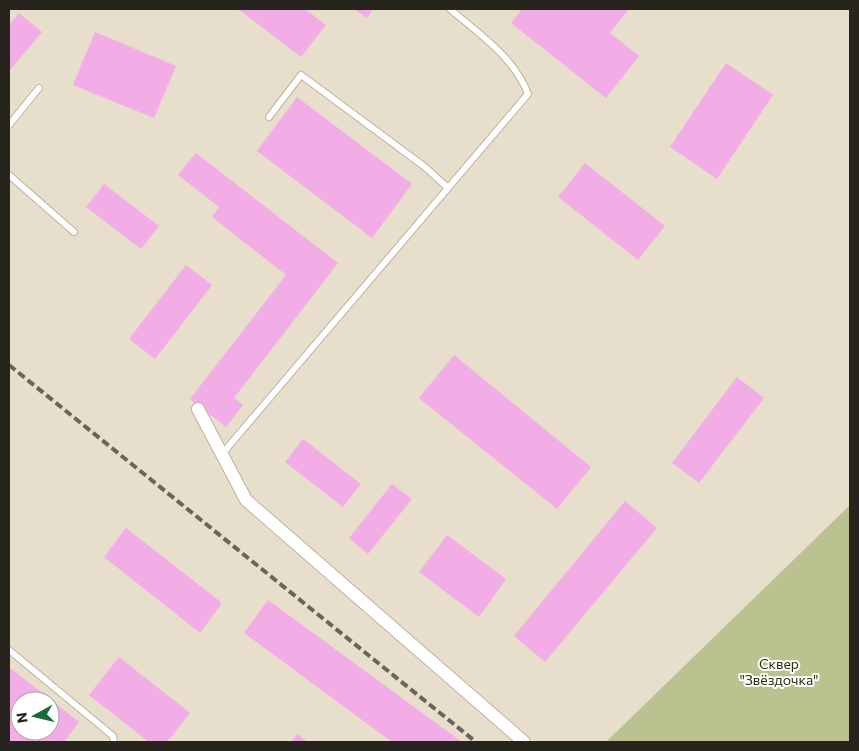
<svg xmlns="http://www.w3.org/2000/svg" width="859" height="751" viewBox="0 0 859 751" font-family="Commissioner,sans-serif">
<style>
.green{fill:#bac38f}
.building{fill:#f3ade6;fill-rule:evenodd}
.lines{fill:none;stroke-linecap:round;stroke-linejoin:round}
.service-casing{stroke:#bbb2a0;stroke-width:8}
.minor-casing{stroke:#bbb2a0;stroke-width:14}
.service{stroke:#fff;stroke-width:6}
.minor{stroke:#fff;stroke-width:12}
.rail{stroke:#6a645a;stroke-width:4;stroke-dasharray:8 4;stroke-linecap:butt}
.labels{text-anchor:middle;stroke-width:4;stroke-linejoin:round;paint-order:stroke}
.park-label{font-size:14px;fill:#2b2f0b;stroke:#fff}
</style>
<rect width="100%" height="100%" fill="#e7decc"/>
<!-- green -->
<path class="green" d="M850,505v237h-244z"/>
<!-- building -->
<path class="building" d="M238,9h67l21,16 -25,32z
M354,9h19l-6,9z
M522,9h107l-19,24 29,23 -33,42 -95,-75z
M19,13l23,19 -33,39v-46z
M95,32l81,34 -22,52 -81,-33z
M726,63l47,32 -56,84 -47,-32z
M297,97l115,87 -40,54 -115,-87z
M196,153l142,110 -104,135 9,7 -17,22 -36,-28 96,-124 -74,-58 7,-10 -41,-32z
M585,163l80,63 -27,34 -80,-63z
M104,184l55,42 -18,23 -55,-42z
M186,265l26,20 -57,74 -26,-20z
M454,355l137,112 -34,42 -138,-111z
M737,377l27,21 -65,85 -27,-20z
M303,439l58,45 -18,23 -58,-45z
M392,484l20,15 -44,55 -19,-16z
M625,501l32,27 -112,134 -31,-26z
M126,528l96,75 -22,30 -96,-76z
M447,535l59,44 -27,38 -60,-45z
M268,600l194,142h-70l-148,-109z
M119,657l71,56 -23,29h-18l-60,-47z
M9,667l70,55 -15,20h-55zM20,701h30v30h-30z
M297,734l11,8h-17z"/>
<g class="lines">
<defs>
<path id="service" d="M269,117l32,-42 124,92 23,21
M9,125l30,-37
M9,175l65,57
M222,454l306,-360c-14,-37 -49,-60 -78,-85
M9,650l104,86 1,6"/>
<path id="minor" d="M198,409l48,91 278,242"/>
</defs>
<!-- service casing -->
<use href="#service" class="service-casing"/>
<!-- minor casing -->
<use href="#minor" class="minor-casing"/>
<!-- service -->
<use href="#service" class="service"/>
<!-- minor -->
<use href="#minor" class="minor"/>
<!-- rail -->
<path class="rail" d="M9,365l467,377"/>
</g>
<g class="labels">
<!-- park labels -->
<g class="park-label">
<text x="779" y="669">Сквер<tspan x="779" dy="16">"Звёздочка"</tspan></text>
</g>
</g>
<!-- border -->
<rect width="859" height="751" fill="none" stroke="#27241d" stroke-width="20"/>
<!-- north arrow -->
<g transform="translate(35 716) rotate(262)"><circle r="24" fill="#ffffff" stroke="#a9a7a5"/>
<path d="M0-4L9 19L0 12L-9 19Z" fill="#176a3b"/>
<text y="-8" font-size="14" font-weight="bold" text-anchor="middle" fill="#27241d">N</text>
</g>
</svg>
